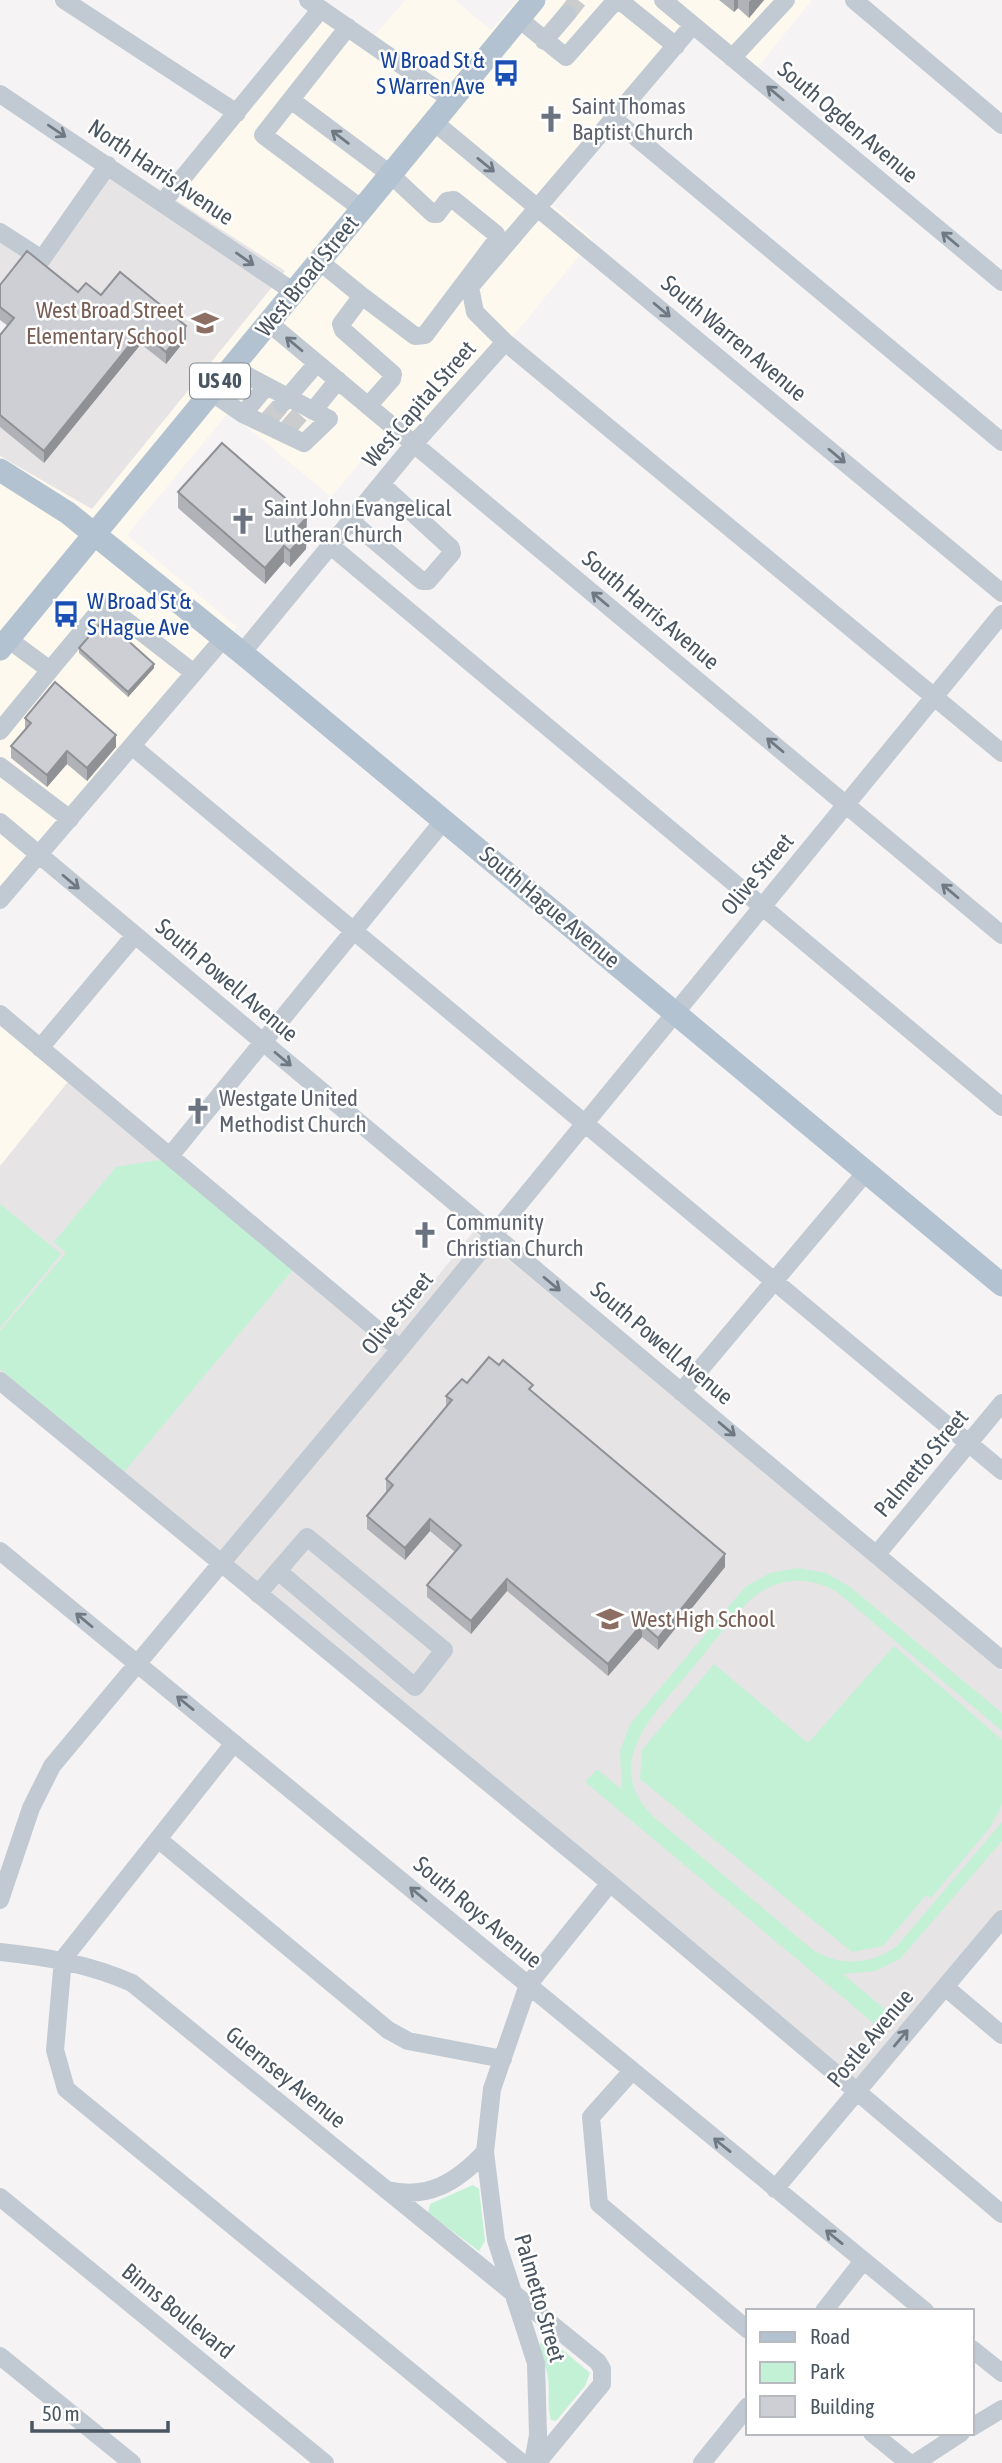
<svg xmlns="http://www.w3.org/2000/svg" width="1002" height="2463" viewBox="0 0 1002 2463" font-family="'Asap Condensed',sans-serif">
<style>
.commercial{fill:#fdf9ef}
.education{fill:#e6e4e5}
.green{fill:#c3f1d5}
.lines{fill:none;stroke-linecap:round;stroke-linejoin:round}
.minor-tunnel{stroke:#caccce;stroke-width:18;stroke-dasharray:18 9;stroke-linecap:butt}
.minor{stroke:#c1cad2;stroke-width:18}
.major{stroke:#b3c2d1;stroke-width:23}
.wall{fill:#b0b2b7}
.shaded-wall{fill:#909195}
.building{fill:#cdcfd5;stroke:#909195;stroke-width:2}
.oneway{stroke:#6e7983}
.labels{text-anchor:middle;stroke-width:5;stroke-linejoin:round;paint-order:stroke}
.shield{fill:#fff;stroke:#808990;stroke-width:2}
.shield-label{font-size:21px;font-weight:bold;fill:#4a5661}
.transit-label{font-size:23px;fill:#164399;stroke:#fff;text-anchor:end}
.worship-label{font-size:23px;fill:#5b616d;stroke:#fff;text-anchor:start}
.street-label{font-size:23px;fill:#4a5661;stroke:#fff}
.education-label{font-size:23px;fill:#785e54;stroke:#fff;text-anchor:end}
</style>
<rect width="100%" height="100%" fill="#f5f3f3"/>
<!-- commercial -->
<path class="commercial" d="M405,0h50l36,30 26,-30h295l-58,72 -56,-48 -149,178 44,37 -179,218 -29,-24 -54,64 -102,-85 -102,123 110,92 -237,279v-450l92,53 193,-238 -120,-79 159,-188 49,33z
M0,1008l76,64 -76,94z"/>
<!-- education -->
<path class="education" d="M109,157l176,114 -193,238 -92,-53v-29l44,36 97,-119 -40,-36 -101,-11v-62l38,25z
M76,1072l317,260 81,-101 528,439v239l-149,181 -853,-705v-219z"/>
<!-- green -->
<path class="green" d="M165,1159l130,108 -171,205 -124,-103v-38l66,-78 -12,-11 62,-75z
M0,1204l61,50 -61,74z
M798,1568l28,5 24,14 152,126v18l-165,-139c-30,-18 -63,-14 -88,9 -21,22 -40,47 -59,70 -36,43 -91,94 -35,147l158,132c27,17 60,15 85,-5l104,-123v19l-102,118 -25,12 -32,3 45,38 -11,14 -292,-244 12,-13 25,21 -2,-39 10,-27 115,-137 25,-14z
M894,1646l108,94v64l-11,22 -60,72 -5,-3 -43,51 -31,6 -212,-173 2,-29 72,-86 94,79z
M473,2185l6,4 6,52 -6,10 -51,-38 2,-9z
M545,2339l6,1 39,33 -5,13 -29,35 -5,-1c-5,-16 0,-32 -4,-47 -2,-10 -7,-18 -7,-29z"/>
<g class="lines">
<!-- minor-tunnel -->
<path class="minor-tunnel" d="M567,14l11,-14
M268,420l14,-16
M288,428l14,-16"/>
<!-- minor -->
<path class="minor" d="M64,0l173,113
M308,0l144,100
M619,0l57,46
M663,0l339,282
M854,0l148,125
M519,19l47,38 50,-57
M348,27l-85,108 99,74
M544,41l23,-27
M732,58l54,-58
M0,94l294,198
M291,100l99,74 43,40h4l10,-13 7,-1 42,34v7l-71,94 -10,1 -53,-40
M614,119l388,323
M434,122l568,471
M163,202l158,-193
M0,232l42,27 66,-94
M319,261l43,35 -21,28 2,6 50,44 -1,5 -24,27
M269,323l733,612
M505,342l497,411
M211,392l32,22 61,29 25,-24 -98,-52
M282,404l35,-41
M313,411l25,-31
M243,414l23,-27
M351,521l71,60h6l24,-28 -1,-5 -70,-64
M331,546l671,561
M242,653l172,-209 91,-102 -30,-30 -5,-25 223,-262
M50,670l55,-66 89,69
M0,731l50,-61 -42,-31
M133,747l869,724
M0,766l70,53
M0,822l1002,838
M0,900l223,-261
M0,1014l400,335
M40,1048l95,-113
M170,1156l275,-337
M0,1381l610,502 392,331
M681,1392l185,-220
M0,1551l925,760
M877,1554l125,-151
M258,1594l49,-57 137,113 -29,37 -137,-116
M234,1743l-76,96 230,191 20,11 95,18
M158,1839l-95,120 -8,91 11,39 456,374
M0,1900l31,-92 21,-42 348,-417 602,-735
M0,1952c47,5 89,12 132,31l466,379 4,7v15l-65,79
M945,1987l57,48
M632,2071l-41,46 8,87 149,126
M775,2189l227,-270
M387,2190c41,10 70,-8 98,-38
M0,2197l325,266
M824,2311l39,-50
M972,2349l30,24
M0,2356l132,107
M972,2427l30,-18
M872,2433l37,30
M533,2463l5,-28 -2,-72 -40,-123 -11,-88 7,-63 36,-104 82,-102
M702,2463l46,-57
M915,2463l46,-30"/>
<!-- major -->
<path class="major" d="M0,470l68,43 174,140 760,632
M0,649l534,-649"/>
</g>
<!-- wall -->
<path class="wall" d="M719,0h45l-15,18 -11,-10 -4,4z
M0,285l101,10 85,44 -20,25 -25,-20 -97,119 -44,-36v-92l8,-9 -8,-6z
M178,492l129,41 -1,16 -16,18 -6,-5 -19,22 -87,-76z
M79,648l75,20 -26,29 -49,-44z
M25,718l91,29 -29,34 -20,-17 -20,23 -36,-29v-12l14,-16z
M467,1383l66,9 192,175 -67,83 -16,-13 -34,39 -101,-85 -36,43 -44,-37v-12l28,-33 -25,-21 -25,29 -38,-31v-13l20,-24 -1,-1v-12l60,-72v-11z"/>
<!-- shaded-wall -->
<path class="shaded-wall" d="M734,0h4v8l-4,4z
M751,0h13l-15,18v-16z
M186,326v13l-20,25v-12z
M141,331v13l-97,119v-12z
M307,517l-1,32 -16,18v-16l9,-25z
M284,546v16l-19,22v-16z
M154,664v4l-26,29v-5z
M116,735v12l-29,34v-13z
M67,751v13l-20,23v-12z
M430,1519v12l-25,29v-12z
M725,1554v13l-67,83v-12z
M507,1579v12l-36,43v-13z
M642,1624v13l-34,39v-12z"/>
<!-- building -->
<path class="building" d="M27,251l51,41 8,-9 15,12 19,-23 66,54 -20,26 -25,-21 -97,120 -44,-36v-80l14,-17 -14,-11v-22z
M222,443l85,74 -8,9 7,7 -16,18 -6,-5 -19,22 -87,-76z
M104,619l50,45 -26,28 -49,-44z
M55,682l61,53 -29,33 -20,-17 -20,24 -36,-29 20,-23 -6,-5z
M489,1357l10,8 4,-5 30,25 -4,4 196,165 -67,84 -16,-14 -34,40 -101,-85 -36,42 -44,-36 34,-40 -31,-26 -25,29 -38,-32 26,-31 -7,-6 66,-79 -6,-4 16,-17 5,4z"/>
<!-- one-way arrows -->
<defs><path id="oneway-shaft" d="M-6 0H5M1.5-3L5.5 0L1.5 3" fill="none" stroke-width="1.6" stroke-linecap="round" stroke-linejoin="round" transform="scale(1.75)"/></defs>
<g class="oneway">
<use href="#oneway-shaft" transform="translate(775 93) rotate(-140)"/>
<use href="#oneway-shaft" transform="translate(57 131) rotate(34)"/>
<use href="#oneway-shaft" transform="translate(340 137) rotate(-143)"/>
<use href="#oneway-shaft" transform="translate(486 165) rotate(39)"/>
<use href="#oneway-shaft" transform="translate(950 239) rotate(-140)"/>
<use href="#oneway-shaft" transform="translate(245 259) rotate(35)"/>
<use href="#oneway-shaft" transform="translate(662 310) rotate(40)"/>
<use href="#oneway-shaft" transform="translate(294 344) rotate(-140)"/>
<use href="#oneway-shaft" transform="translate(837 456) rotate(40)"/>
<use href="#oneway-shaft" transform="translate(600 599) rotate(-140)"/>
<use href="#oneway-shaft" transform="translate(775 745) rotate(-140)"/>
<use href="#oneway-shaft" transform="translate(71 882) rotate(40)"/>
<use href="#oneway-shaft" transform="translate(950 891) rotate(-140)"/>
<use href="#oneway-shaft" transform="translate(283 1059) rotate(40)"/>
<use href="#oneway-shaft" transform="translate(552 1284) rotate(40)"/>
<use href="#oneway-shaft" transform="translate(727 1429) rotate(40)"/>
<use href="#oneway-shaft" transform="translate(84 1620) rotate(-140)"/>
<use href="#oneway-shaft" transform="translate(185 1703) rotate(-141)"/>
<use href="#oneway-shaft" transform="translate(418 1894) rotate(-140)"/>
<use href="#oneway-shaft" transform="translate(901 2038) rotate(-50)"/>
<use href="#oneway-shaft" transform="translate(722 2145) rotate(-141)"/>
<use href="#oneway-shaft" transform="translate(834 2237) rotate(-141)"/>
</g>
<!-- icons -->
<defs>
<symbol id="bus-bare" viewBox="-9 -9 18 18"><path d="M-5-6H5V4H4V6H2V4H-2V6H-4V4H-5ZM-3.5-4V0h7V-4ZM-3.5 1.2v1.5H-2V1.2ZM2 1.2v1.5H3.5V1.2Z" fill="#1a4fb4" stroke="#fff" stroke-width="2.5" paint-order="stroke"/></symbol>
<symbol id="church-bare" viewBox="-9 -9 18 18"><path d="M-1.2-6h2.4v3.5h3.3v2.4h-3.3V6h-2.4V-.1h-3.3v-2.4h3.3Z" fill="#6b7280" stroke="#fff" stroke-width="2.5" paint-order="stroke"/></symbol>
<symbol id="school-bare" viewBox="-9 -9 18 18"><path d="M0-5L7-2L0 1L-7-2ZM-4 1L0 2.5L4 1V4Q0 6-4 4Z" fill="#8d6e63" stroke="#fff" stroke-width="2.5" paint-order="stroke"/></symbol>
</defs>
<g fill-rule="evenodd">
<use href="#bus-bare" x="487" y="54" width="38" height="38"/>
<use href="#church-bare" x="532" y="100" width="38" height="38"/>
<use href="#school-bare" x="186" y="304" width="38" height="38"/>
<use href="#church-bare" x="224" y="502" width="38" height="38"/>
<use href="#bus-bare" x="47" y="595" width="38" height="38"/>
<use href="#church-bare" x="179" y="1092" width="38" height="38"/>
<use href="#church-bare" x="406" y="1216" width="38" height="38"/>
<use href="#school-bare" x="591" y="1600" width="38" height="38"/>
</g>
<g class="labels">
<!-- shield labels -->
<rect class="shield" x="190" y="363.5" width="60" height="35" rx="5"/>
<g class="shield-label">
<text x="220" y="388">US 40</text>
</g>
<!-- transit labels -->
<g class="transit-label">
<text x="485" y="68">W Broad St &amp;<tspan x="485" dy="26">S Warren Ave</tspan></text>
<text x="87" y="609" text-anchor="start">W Broad St &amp;<tspan x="87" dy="26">S Hague Ave</tspan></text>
</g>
<!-- worship labels -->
<g class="worship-label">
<text x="572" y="114">Saint Thomas<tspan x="572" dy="26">Baptist Church</tspan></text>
<text x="264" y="516">Saint John Evangelical<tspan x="264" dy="26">Lutheran Church</tspan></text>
<text x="219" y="1106">Westgate United<tspan x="219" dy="26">Methodist Church</tspan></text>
<text x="446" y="1230">Community<tspan x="446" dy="26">Christian Church</tspan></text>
</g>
<!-- street labels -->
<g class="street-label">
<text transform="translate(848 122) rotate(40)" y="8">South Ogden Avenue</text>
<text transform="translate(161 172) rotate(34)" y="8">North Harris Avenue</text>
<text transform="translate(307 276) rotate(-51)" y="8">West Broad Street</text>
<text transform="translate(734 338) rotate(40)" y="8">South Warren Avenue</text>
<text transform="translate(419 404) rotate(-49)" y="8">West Capital Street</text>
<text transform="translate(651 610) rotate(40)" y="8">South Harris Avenue</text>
<text transform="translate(757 874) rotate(-50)" y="8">Olive Street</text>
<text transform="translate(550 907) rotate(40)" y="8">South Hague Avenue</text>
<text transform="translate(227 980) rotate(40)" y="8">South Powell Avenue</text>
<text transform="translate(397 1313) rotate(-51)" y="8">Olive Street</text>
<text transform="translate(662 1343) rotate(40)" y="8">South Powell Avenue</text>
<text transform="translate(921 1463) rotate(-50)" y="8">Palmetto Street</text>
<text transform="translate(478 1912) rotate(40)" y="8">South Roys Avenue</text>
<text transform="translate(870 2038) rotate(-50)" y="8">Postle Avenue</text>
<text transform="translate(286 2077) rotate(39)" y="8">Guernsey Avenue</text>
<text transform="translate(540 2298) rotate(74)" y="8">Palmetto Street</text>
<text transform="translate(178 2311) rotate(39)" y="8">Binns Boulevard</text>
</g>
<!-- education labels -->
<g class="education-label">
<text x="184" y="318">West Broad Street<tspan x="184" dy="26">Elementary School</tspan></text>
<text x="631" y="1627" text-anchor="start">West High School</text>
</g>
</g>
<!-- legend -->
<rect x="746" y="2309" width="228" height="126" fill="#ffffff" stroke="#b7bbc0" stroke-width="2"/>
<rect x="760" y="2332" width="35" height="10" fill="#b3c2d1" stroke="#b7bbc0" stroke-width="2"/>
<text x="810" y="2344" font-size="21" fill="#4a5661">Road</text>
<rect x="760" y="2362" width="35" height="21" fill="#c3f1d5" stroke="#b7bbc0" stroke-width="2"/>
<text x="810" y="2379" font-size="21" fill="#4a5661">Park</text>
<rect x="760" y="2396" width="35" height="21" fill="#cdcfd5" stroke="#b7bbc0" stroke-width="2"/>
<text x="810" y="2414" font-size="21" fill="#4a5661">Building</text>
<!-- scale -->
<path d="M32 2421v10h136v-10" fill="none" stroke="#4a5661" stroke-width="3.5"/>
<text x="42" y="2421" font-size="21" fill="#4a5661" stroke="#ffffff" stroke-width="5" paint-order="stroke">50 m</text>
</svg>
